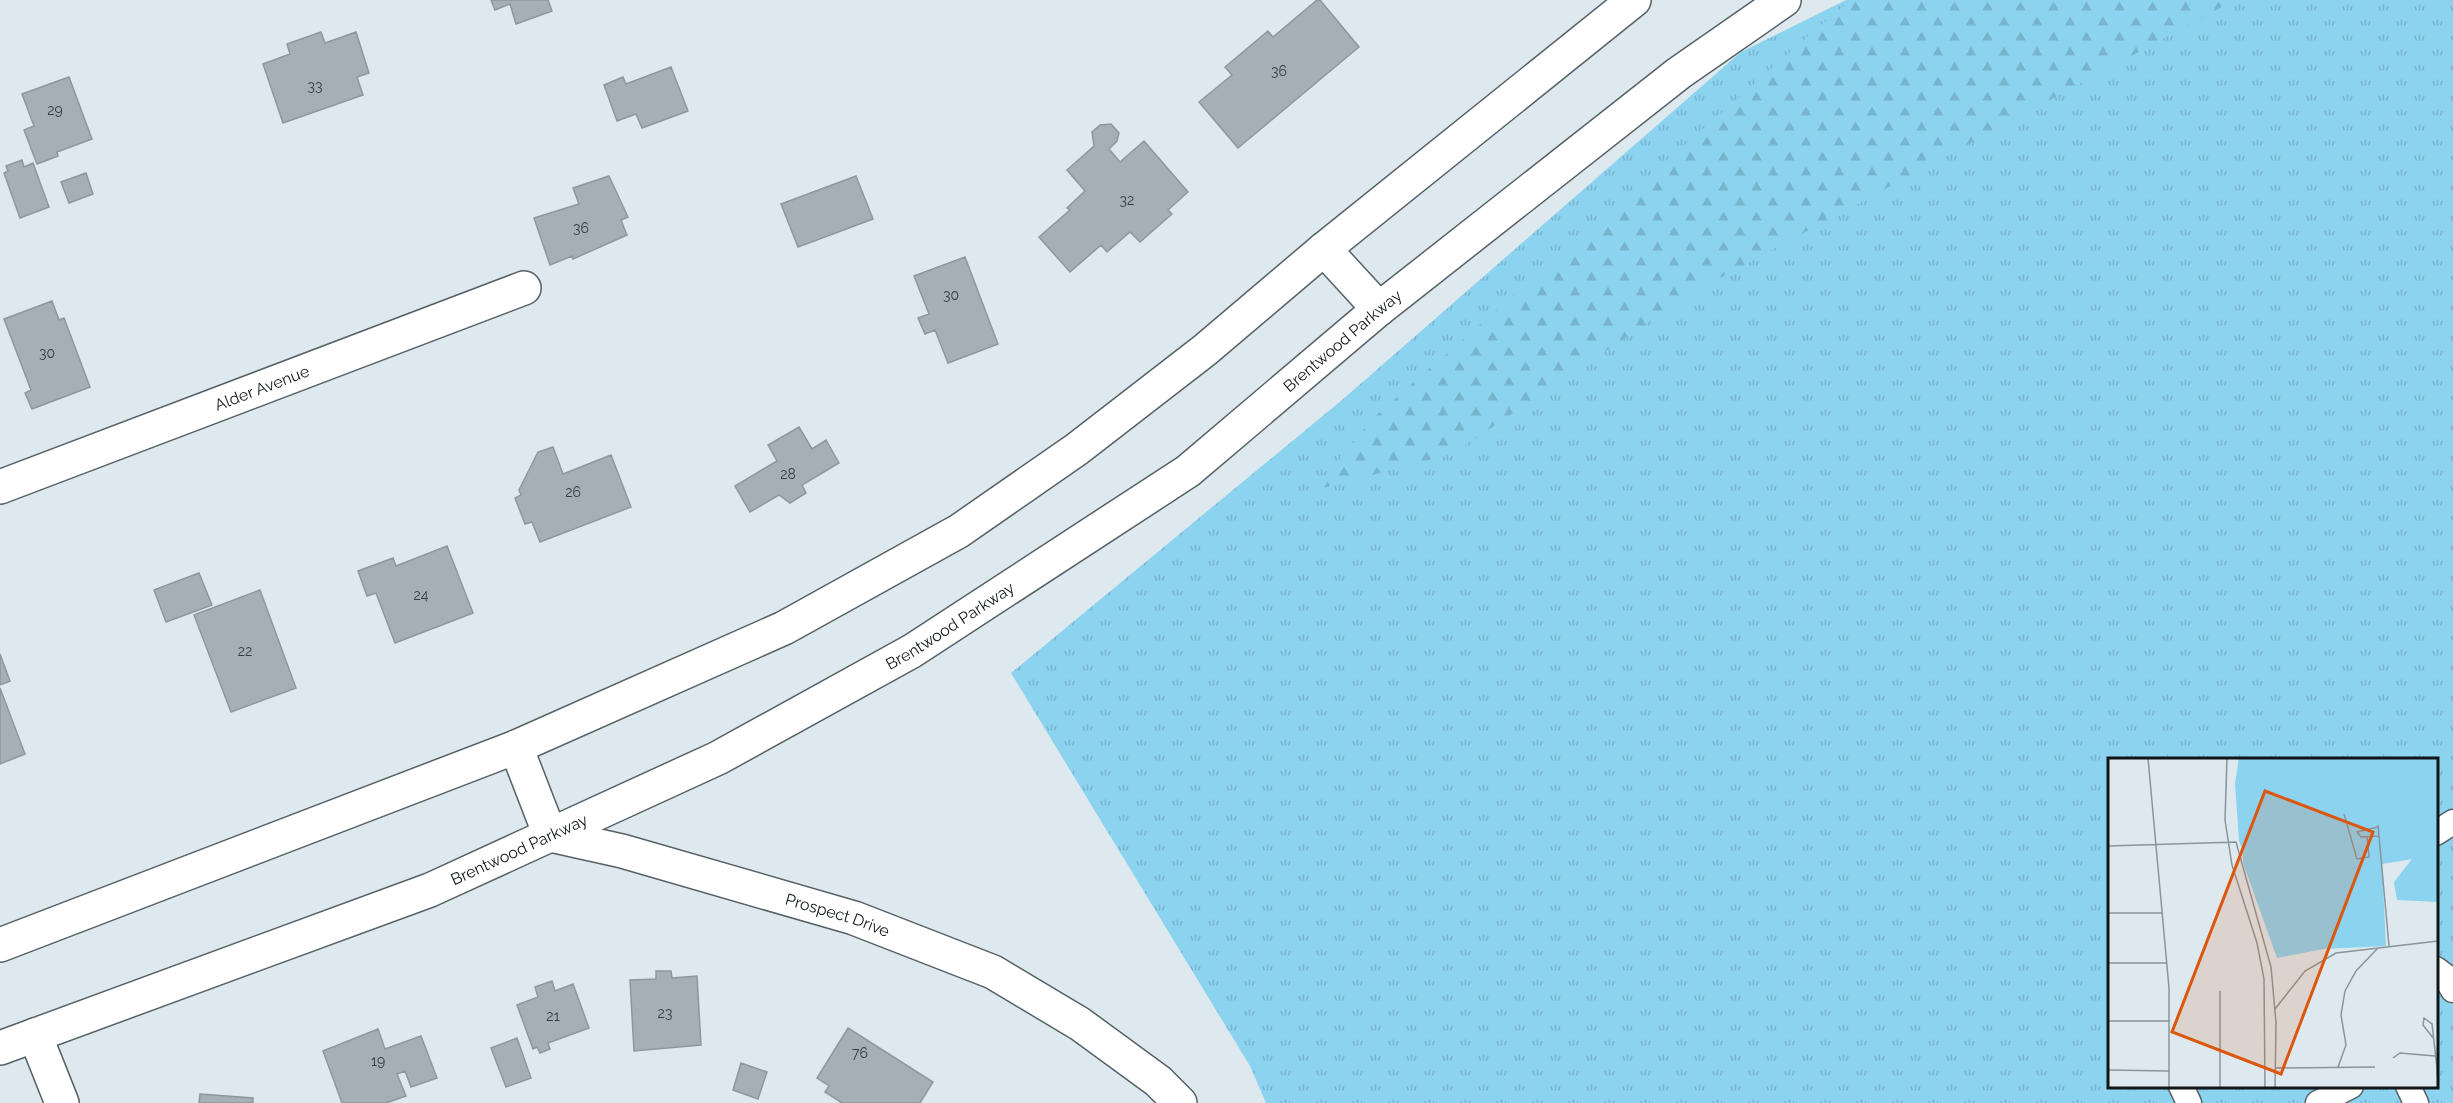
<svg xmlns="http://www.w3.org/2000/svg" width="2453" height="1103" viewBox="0 0 2453 1103" font-family="Raleway,sans-serif">
<style>
.grass{fill:url(#grass-tufts);fill-rule:evenodd}
.forest{fill:url(#forest-firs)}
.building{fill:#a4b0b6;stroke:#8c989d;stroke-width:1.5}
.lines{fill:none;stroke-linecap:round;stroke-linejoin:round}
.lane-casing{stroke:#566166;stroke-width:27}
.street-casing{stroke:#566166;stroke-width:36}
.lane{stroke:#fff;stroke-width:24}
.street{stroke:#fff;stroke-width:33}
.labels{text-anchor:middle;stroke-width:5;stroke-linejoin:round;paint-order:stroke}
.number-label{font-size:14px;fill:#353c3f}
.street-label{font-size:16px;fill:#101517;stroke:#dde9ef}
.inset-road{fill:none;stroke:#8b9499;stroke-width:1.5}
.view{fill:#dd560d;fill-opacity:0.15;stroke:#dd560d;stroke-width:3}
.inset-edge{fill:none;stroke:#101517;stroke-width:3}
</style>
<defs>
<pattern id="grass-tufts" width="24" height="20" patternUnits="userSpaceOnUse" patternTransform="scale(1.5)"><rect width="24" height="20" fill="#8cd3f0"/><path d="M3 7l-1-3M5 7V3M7 7l1-3M15 17l-1-3M17 17v-4M19 17l1-3" fill="none" stroke="#78b4cd"/></pattern>
<pattern id="forest-firs" width="22" height="20" patternUnits="userSpaceOnUse" patternTransform="scale(1.5)"><rect width="22" height="20" fill="#8cd3f0"/><path d="M5 1l3.5 6h-7zM16 11l3.5 6h-7z" fill="#78b4cd"/></pattern>
</defs>
<rect width="100%" height="100%" fill="#dde9ef"/>
<!-- grass -->
<path class="grass" d="M1846,0h607v1103h-1187l-16,-37 -239,-393 331,-273 399,-348zM2110,760h326v326h-326z"/>
<!-- forest -->
<path class="forest" d="M1850,0h385l-541,292 -242,162 -137,36 58,-72z"/>
<!-- building -->
<path class="building" d="M491,0h57l4,11 -36,13 -6,-20 -15,6z
M1317,0h3l39,47 -121,101 -39,-46 33,-27 -7,-8 43,-36 5,6z
M321,32l4,11 31,-11 13,41 -12,4 6,18 -80,28 -20,-59 27,-10 -3,-10z
M671,67l17,44 -46,17 -6,-14 -19,7 -13,-36 19,-8 3,7z
M69,77l23,62 -35,13 1,4 -21,8 -13,-34 10,-4 -12,-32z
M1111,124l8,9 -2,8 -8,8 11,13 24,-21 44,51 -20,18 4,4 -32,28 -10,-10 -23,20 -6,-7 -31,27 -31,-35 31,-27 -3,-2 18,-17 -18,-21 27,-24 -2,-14 8,-7z
M22,160l2,7 9,-4 16,44 -29,11 -16,-45 4,-2 -2,-5z
M86,173l7,21 -24,9 -8,-21z
M609,176l19,41 -7,3 6,15 -54,24 -1,-3 -22,9 -16,-47 45,-14 -6,-16z
M856,176l17,43 -75,28 -17,-43z
M965,257l33,87 -50,19 -13,-33 -10,4 -7,-16 11,-4 -15,-38z
M52,301l7,19 5,-2 26,69 -58,22 -7,-16 6,-3 -27,-71z
M799,427l13,22 14,-9 13,23 -37,22 4,8 -16,10 -11,-8 -29,17 -15,-26 42,-25 -9,-16z
M553,447l10,27 48,-19 20,52 -91,35 -8,-20 -7,2 -10,-26 6,-3 -2,-5 19,-38z
M447,546l26,67 -78,30 -19,-50 -9,3 -9,-25 35,-13 3,8z
M199,573l13,32 -46,17 -12,-32z
M260,590l36,98 -65,24 -37,-97z
M0,654l10,27 -10,4z
M0,688l25,66 -25,10z
M656,971h15l1,7 25,-2 4,69 -67,6 -4,-71 26,-1z
M552,981l3,10 18,-7 16,44 -41,15 2,6 -10,4 -3,-6 -4,2 -16,-44 21,-8 -3,-10z
M848,1028l85,54 -13,21h-78l-17,-11 4,-6 -12,-8z
M378,1029l7,20 36,-13 16,42 -26,9 -6,-16 -8,3 9,22 -20,7h-44l-19,-52z
M517,1038l14,40 -25,9 -15,-39z
M741,1063l26,9 -9,27 -25,-9z
M200,1094l53,4v5h-54z"/>
<g class="lines">
<defs>
<path id="lane" d="M2436,833l17,-11
M2436,969l8,6 9,15
M2181,1086l8,17
M2408,1086l8,17
M2318,1103l33,-17"/>
<g id="street">
<path d="M1324,249l55,60"/>
<path id="s1" d="M0,487l524,-199"/>
<path id="s2" d="M516,747l34,88 72,16 232,67 139,54 87,52 78,57 22,22"/>
<path d="M0,945l516,-198 268,-119 175,-97 118,-82 128,-99 119,-101 310,-249"/>
<path d="M35,1035l27,68"/>
<path id="s3" d="M0,1048l430,-158 288,-132 194,-107 276,-180 191,-162 300,-236 105,-73"/>
</g>
</defs>
<!-- lane casing -->
<use href="#lane" class="lane-casing"/>
<!-- street casing -->
<use href="#street" class="street-casing"/>
<!-- lane -->
<use href="#lane" class="lane"/>
<!-- street -->
<use href="#street" class="street"/>
</g>
<g class="labels">
<!-- number labels -->
<g class="number-label">
<text x="1279" y="76">36</text>
<text x="315" y="91">33</text>
<text x="55" y="115">29</text>
<text x="1127" y="205">32</text>
<text x="581" y="233">36</text>
<text x="951" y="300">30</text>
<text x="47" y="358">30</text>
<text x="788" y="479">28</text>
<text x="573" y="497">26</text>
<text x="421" y="600">24</text>
<text x="245" y="656">22</text>
<text x="665" y="1018">23</text>
<text x="553" y="1021">21</text>
<text x="860" y="1058">76</text>
<text x="378" y="1066">19</text>
</g>
<!-- street labels -->
<g class="street-label">
<text dy="6" stroke="none"><textPath href="#s3" startOffset="1528">Brentwood Parkway</textPath></text>
<text dy="6" stroke="none"><textPath href="#s1" startOffset="280">Alder Avenue</textPath></text>
<text dy="6" stroke="none"><textPath href="#s3" startOffset="1042">Brentwood Parkway</textPath></text>
<text dy="6" stroke="none"><textPath href="#s3" startOffset="556">Brentwood Parkway</textPath></text>
<text dy="6" stroke="none"><textPath href="#s2" startOffset="393">Prospect Drive</textPath></text>
</g>
</g>
<!-- overview -->
<g transform="translate(2108 758)">
<rect width="330" height="330" fill="#dde9ef"/>
<path d="M130,0h200v97l-56,9 4,82 -62,3 -47,9 -34,-95z" fill="#8cd3f0"/>
<path d="M131,0h9l24,148 -2,15 -31,-80 -4,-57zM330,68v76l-41,-2 -3,-18z" fill="#8cd3f0"/>
<path class="inset-road" d="M40,0l21,230v100M119,0l-2,62 7,45 25,78 7,36 1,109M236,56l13,45 12,-2 -2,-21M270,67l11,121M270,69l-21,5 4,5 18,-1M0,88l128,-4 35,125 5,56 -1,65M0,155h55M0,205h59M167,251l30,-38 31,-18 102,-12M0,263h62M326,281l-11,-14 1,-7 8,6 5,44 1,14M285,300l7,-5 35,3M230,309l8,-22 -5,-30 4,-24 11,-20 22,-23M167,310l100,-1M0,312l61,1M112,330v-97"/>
<path class="view" d="M157,33l108,41 -92,242 -109,-42z"/>
<rect width="330" height="330" class="inset-edge"/>
</g>
</svg>
